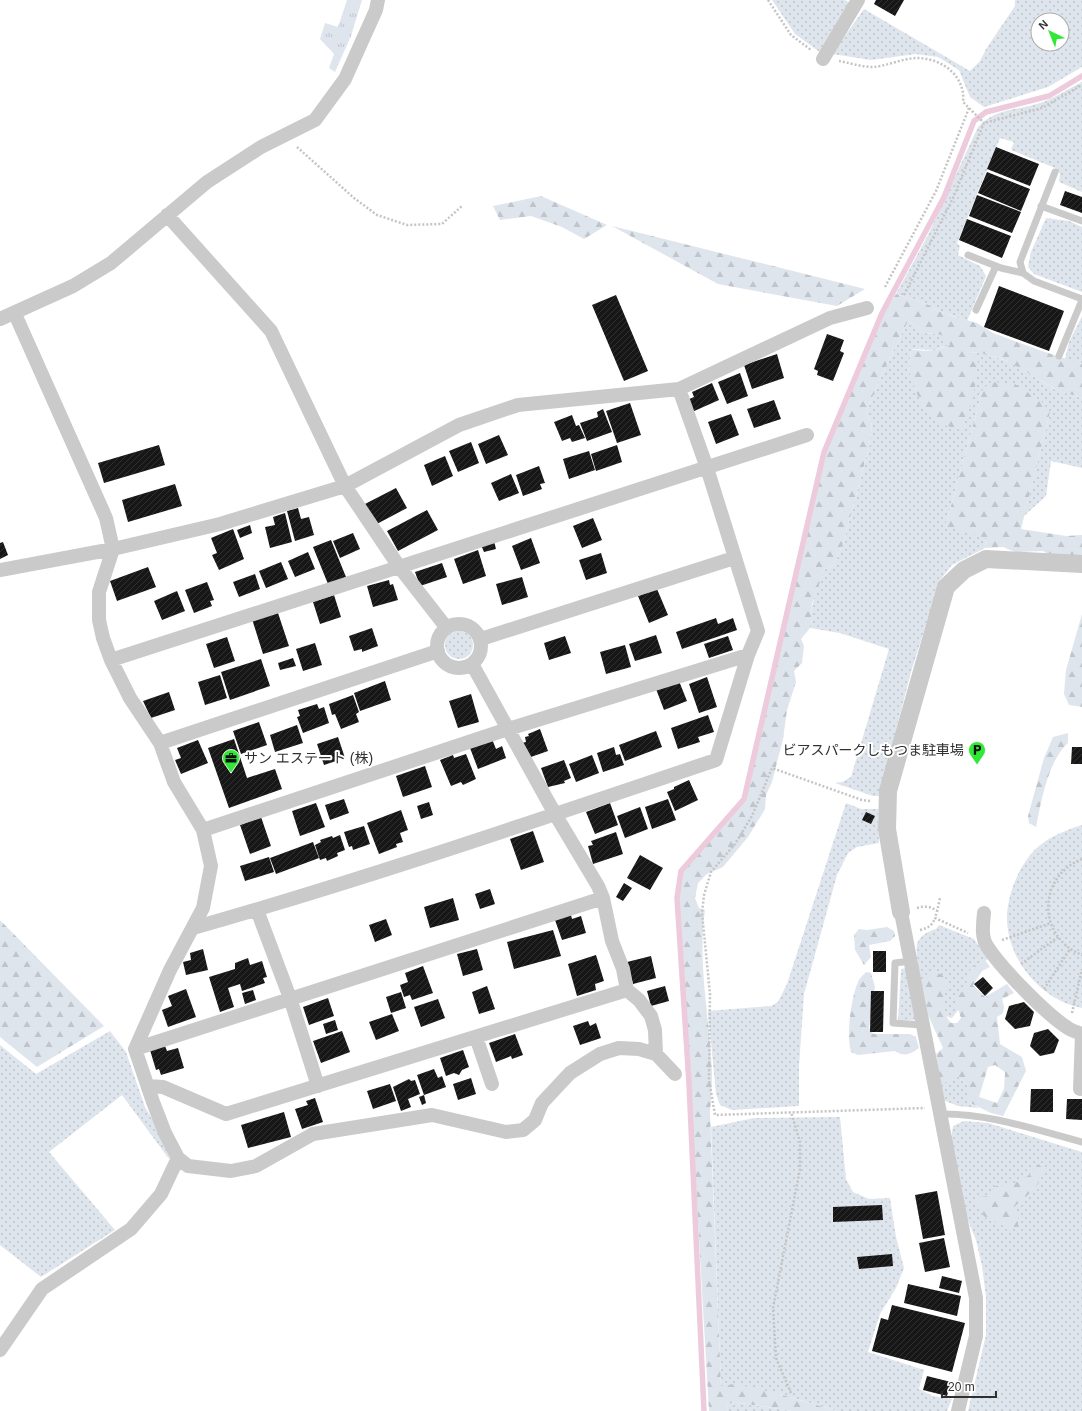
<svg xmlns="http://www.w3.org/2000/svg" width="1082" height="1411" viewBox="0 0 1082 1411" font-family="Helvetica,'Noto Sans JP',sans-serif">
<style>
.grass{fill:url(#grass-dots);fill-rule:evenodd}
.forest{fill:url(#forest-firs);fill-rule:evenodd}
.park{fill:url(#park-tufts)}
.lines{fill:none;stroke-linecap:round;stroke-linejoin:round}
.stream{stroke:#edcbdc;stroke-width:5.5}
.building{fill:url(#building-hatch)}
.path{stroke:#c4c4c4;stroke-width:2.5;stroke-dasharray:2 2;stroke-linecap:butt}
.service{stroke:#cacaca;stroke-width:7}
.minor{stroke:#cacaca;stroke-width:14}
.tertiary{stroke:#cacaca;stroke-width:18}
.labels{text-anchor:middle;stroke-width:4;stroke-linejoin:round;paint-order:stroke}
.poi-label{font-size:14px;fill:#303030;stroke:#fff;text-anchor:end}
</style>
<defs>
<pattern id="grass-dots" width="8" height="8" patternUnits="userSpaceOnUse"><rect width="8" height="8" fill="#dfe5ed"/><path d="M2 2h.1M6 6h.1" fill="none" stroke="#c0c5cc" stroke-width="1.8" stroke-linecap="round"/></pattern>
<pattern id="forest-firs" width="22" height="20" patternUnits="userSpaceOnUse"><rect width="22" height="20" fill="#dfe5ed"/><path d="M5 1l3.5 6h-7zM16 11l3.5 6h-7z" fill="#c0c5cc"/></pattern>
<pattern id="park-tufts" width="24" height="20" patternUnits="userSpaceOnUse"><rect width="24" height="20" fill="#dfe5ed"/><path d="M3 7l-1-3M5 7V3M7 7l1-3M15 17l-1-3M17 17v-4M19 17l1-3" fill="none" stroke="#c0c5cc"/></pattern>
<pattern id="building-hatch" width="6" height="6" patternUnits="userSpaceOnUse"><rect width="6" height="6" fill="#171717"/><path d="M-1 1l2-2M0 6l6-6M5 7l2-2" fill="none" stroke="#303030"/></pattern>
</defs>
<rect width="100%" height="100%" fill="#fff"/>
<!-- grass -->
<path class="grass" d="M772,0h73l5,3 -29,50 -26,-19z
M1015,0h67v67l-34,20 -64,20 -14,-10 -11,-27 -21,-13 -22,-3 -45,6 -39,-6 32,-45 106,62 10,-10 6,-12 29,-43zM1038,20h24v24h-24z
M1082,82v110l-23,-10 1,-8 -5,-6 -44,-18 3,-8 -14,-4 -43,105 3,3 -2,9 22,11 6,10 -19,45 -31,-11 -9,-6 -31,-10 31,-57 51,-110c19,-20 41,-16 65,-25 14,-5 26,-14 39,-20z
M1046,218l23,3 13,6v65l-48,-18 -6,-7 3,-15z
M1082,316v48l-17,-5 4,-17z
M908,321l17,12 18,2 7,10 -15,5 -24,-1 -2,23 59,-20 17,1 29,11 40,25 28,9v70l-31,-7 -5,35 -22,20 26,-104 -67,-23 -37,135 40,14 -1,10 -33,17 -12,15 -29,92 -32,124h-6l-38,-13 7,-1 9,-5 38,-128 -49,-16 -30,-5c0,-21 6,-38 14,-58l10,-5 9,-21 26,-97 3,-22 -6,-12 14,-35z
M445 645a14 14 0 1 1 28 0a14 14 0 1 1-28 0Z
M846,803l15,6h17l1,34 -22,4 -9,6 -11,22 -33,119 -5,72v40l-67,4 -12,-5 -4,-11 -8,-83 63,-5 7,-4 9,-18z
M1082,825v183c-42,-8 -77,-51 -75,-94 2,-22 10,-42 23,-59 13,-16 33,-24 52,-30z
M939,925l35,14 14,20 -17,10 -12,40 -7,9c-9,-2 -20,-11 -25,-19 -5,-7 -12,-46 -10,-55 3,-9 12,-13 19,-15z
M908,968l8,52 -18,1 3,-52z
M110,1031l16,21 19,55 27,45 -3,7 -47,-64 -73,57 66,78 -74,47 -41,-32v-200l36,29z
M940,1072l18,4 10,10v16l11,6 -21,-2 -15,-6 -3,-15z
M840,1117l6,62 7,13 16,7 21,-1 6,39 8,31 -8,20 -16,26 -12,38 56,18 -5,19 14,7 19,3 -5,12h-110l-61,-18 -55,-6 -10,-260 43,-9z
M964,1121l24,2 94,29v259h-114l18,-76v-38l-4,-31 -6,-26 -15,-37 -10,-64 2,-13z
M735,1402l56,9h-64l1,-7z"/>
<!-- forest -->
<path class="forest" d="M541,196l66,29 -23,14 -22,-12 -31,-11 -31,4 -7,-14z
M612,226l253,63 -28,17 -119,-22z
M896,294l31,10 9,6 19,7 22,6 16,10 46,17 43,14v34c-9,-4 -21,-5 -29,-10 -29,-16 -49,-35 -84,-36l9,9c-2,25 -6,47 -17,69l-20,-6 -15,-13 -9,-17 -8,-22 2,-23c14,3 26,2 39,-4l-8,-10 -17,-2 -17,-12 -28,57 -14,35 6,12 -3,22 -26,97 -9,21 -10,5 -12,34 -2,24 -9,11 3,7 -2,17 -8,8 2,11 -9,28 -4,29 -11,43 -6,13 -1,14 -17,28 -25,30 -16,7 -9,9 -3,15 4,10 6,2c-8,54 5,109 7,163 0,13 -1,27 -2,40l11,273 13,-2 42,9 61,18h-46l-56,-9 -7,2 -1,7h-18l-30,-515 4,-24 62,-73 81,-347 57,-138z
M991,382l24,2 26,17 9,11 -29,117 45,7 16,-1v22l-31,-1 -8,-5 -28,1 -12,-5 -18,1 1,-10 -38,-11 -2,-3 37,-135z
M1082,614v93l-13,-2 -5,-11 2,-24z
M1068,733v10c-20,18 -27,59 -32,84l-7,-4 -1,-7 16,-58 9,-21z
M0,920l104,106 -67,41 -37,-30z
M887,927l7,4 1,5 -5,5 -21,4 2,12 -7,8 -9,-15 -1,-15 5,-6 8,1z
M985,960l5,7 -8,4 -9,14 12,12 22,-13 7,9 -12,6 2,8 -1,6 -6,4 3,27 22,13 4,14 -23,45 -12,-3 -23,-11v-16l-10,-10 -11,6 -7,1 -4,-29 7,-6 -15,-33 -6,-33 8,-8 5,-2 8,3 5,7c-4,14 -8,29 3,41h6l4,-5 -7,-21 2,-4 7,-1 8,-23zM995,1065l10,7 -1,17 -7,14 -18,-6 9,-30z
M866,972l5,1 4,14 -6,41 4,6h37l6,3 3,11c-9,7 -15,9 -24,3l-37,4 -7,-3c-5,-17 0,-54 7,-70 1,-3 5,-7 8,-10z
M1038,1164l6,5c-3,17 -16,26 -29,37l4,14 -2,9c-8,0 -11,-2 -18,-5 -16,-8 -16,-6 -24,-23l4,-4 11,-1 6,-10c20,-2 30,-4 42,-22z"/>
<!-- park -->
<path class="park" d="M347,0h15l-11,36 -16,36 -6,-4 5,-14 -14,-15 5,-16 13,4z"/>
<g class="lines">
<!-- stream -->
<path class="stream" d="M704,1411l-15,-328 -12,-185 4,-27 63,-72 80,-347 58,-139 62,-116 30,-76 12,-9 63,-16 33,-20"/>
</g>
<!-- building -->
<path class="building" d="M876,0h28l-9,16 -21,-12z
M996,147l43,17 -9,22 -43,-17z
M987,172l43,17 -9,22 -43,-18z
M1065,191l17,6v16l-22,-8z
M977,195l44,17 -9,21 -43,-17z
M967,219l44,17 -9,22 -43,-18z
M999,286l65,25 -15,40 -65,-24z
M616,295l32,76 -24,10 -32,-76z
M827,334l17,6 -4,11 4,2 -11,28 -16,-6 1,-4 -4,-2z
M777,354l7,24 -32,11 -8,-24z
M740,373l8,23 -21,8 -9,-22z
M712,383l7,17 -27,12 -5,-12 7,-3 -2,-5z
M774,400l7,19 -27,9 -7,-19z
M630,403l11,32 -24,8 -11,-32z
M603,409l9,23 -25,9 -7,-18 18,-6 -1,-5z
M731,414l8,21 -23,9 -8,-22z
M572,415l4,11 3,-1 6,13 -13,4 -2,-4 -8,3 -8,-19z
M499,435l9,20 -22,9 -8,-20z
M471,442l8,21 -21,9 -9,-21z
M159,445l6,20 -61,18 -6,-20z
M617,445l5,17 -26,9 -5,-17z
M589,451l6,19 -26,9 -6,-20z
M445,456l8,20 -21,10 -8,-21z
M539,466l6,17 -5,1 2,5 -19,7 -7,-21z
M511,474l8,19 -20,8 -8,-18z
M175,484l7,22 -54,16 -6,-22z
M396,488l11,20 -34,18 -10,-21z
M298,508l3,11 8,-2 5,18 -19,6 -8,-30z
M427,510l11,20 -40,21 -11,-20z
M285,513l7,29 -22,6 -5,-21 10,-2 -2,-8z
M593,518l9,22 -20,8 -9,-22z
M250,525l2,8 -12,5 -3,-8z
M233,529l11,30 -25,11 -7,-15 5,-2 -6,-15z
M353,533l7,16 -20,9 -7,-17z
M531,538l9,25 -19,7 -9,-24z
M331,540l15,37 -18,7 -15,-37z
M494,541l2,8 -12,3 -3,-7z
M3,542l5,13 -8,4v-16z
M478,550l8,26 -23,8 -9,-25z
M308,552l7,17 -20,8 -7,-16z
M601,553l6,20 -21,7 -7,-20z
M281,562l7,17 -22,9 -7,-17z
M442,563l5,14 -27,9 -5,-14z
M148,567l8,20 -39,14 -7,-20z
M255,574l5,15 -21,8 -6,-15z
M522,577l6,20 -26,8 -6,-21z
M389,580l1,5 3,-1 5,16 -25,7 -6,-21z
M207,582l7,18 -4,1 2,5 -18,7 -9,-23z
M657,589l11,26 -19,8 -11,-27z
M177,591l8,20 -23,9 -8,-19z
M334,595l7,22 -21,7 -7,-22z
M277,610l12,36 -26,8 -11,-35z
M716,618l2,6 15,-6 4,12 -55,19 -6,-17z
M372,628l6,18 -16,6v-3l-8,2 -5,-15z
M656,635l6,18 -27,8 -6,-17z
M565,636l6,17 -22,7 -5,-17z
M728,636l5,14 -24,8 -5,-14z
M227,637l8,24 -21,7 -8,-24z
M315,643l7,22 -19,6 -7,-22z
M625,645l6,22 -25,7 -6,-22z
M293,658l3,8 -16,4 -2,-7z
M261,659l9,27 -40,14 -9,-28z
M220,675l7,23 -22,7 -7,-23z
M707,677l10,30 -18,6 -10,-29z
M385,681l6,19 -31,11 -6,-18z
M679,681l8,20 -23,9 -8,-21z
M169,692l6,18 -24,8 -8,-17z
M471,694l8,28 -21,6 -9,-27z
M353,695l6,17 -3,2 3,8 -18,7 -6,-15 -3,1 -3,-11z
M317,704l2,5 5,-2 5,16 -26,10 -6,-16 3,-1 -2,-6z
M708,715l6,17 -16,5 2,5 -22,7 -7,-21z
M259,722l8,23 -26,9 -8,-23z
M297,725l6,18 -28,9 -5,-17z
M540,729l8,22 -20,7 -6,-15 4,-1 -1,-5 4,-1 -1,-2z
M656,731l6,16 -37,14 -6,-16z
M338,737l7,21 -21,7 -7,-21z
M234,739l13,39 28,-9 7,20 -53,19 -21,-60z
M492,739l4,10 6,-3 4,12 -28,11 -8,-21z
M198,740l10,23 -27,11 -6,-14 6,-2 -4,-10z
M614,747l2,8 4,-1 4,11 -21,7 -6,-19z
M1072,747h10v17h-11z
M466,754l10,25 -13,6 -2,-3 -10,4 -11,-26 13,-5 1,3z
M592,755l7,18 -23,9 -7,-18z
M564,760l7,18 -7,3 1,2 -17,4 -7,-19z
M425,766l7,21 -29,10 -7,-21z
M689,780l9,20 -23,11 -8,-19 7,-3v-2z
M344,799l5,14 -19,7 -5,-15z
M668,799l8,21 -24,9 -7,-22z
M429,802l4,13 -12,4 -4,-13z
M316,803l9,24 -25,9 -8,-25z
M610,803l8,22 -23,9 -9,-22z
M640,807l8,22 -23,9 -8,-22z
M401,810l7,20 -8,3 3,9 -7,2 1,3 -18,7 -12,-31z
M866,812l9,4 -4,8 -9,-4z
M261,817l10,29 -21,8 -10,-29z
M364,826l6,18 -17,6 -1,-4 -3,1 -5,-15z
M533,831l11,31 -23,8 -11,-31z
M616,832l7,22 -30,10 -5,-18 5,-1 -2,-4z
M340,835l5,15 -8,3 1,3 -11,5 -1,-3 -6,2 -5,-15 6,-3 -1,-2 12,-4 1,2z
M313,842l6,16 -43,16 -6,-16z
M640,855l23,13 -13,22 -23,-12z
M269,857l5,15 -29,9 -5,-15z
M624,883l8,5 -9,13 -7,-4z
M490,889l5,15 -15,5 -5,-15z
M453,898l6,22 -29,8 -6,-21z
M571,915l1,4 9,-3 5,17 -24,7 -7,-20z
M386,919l6,16 -17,7 -6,-17z
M553,930l8,26 -47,13 -7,-27z
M203,949l5,21 -22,5 -3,-13 8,-2 -1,-7z
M477,949l6,21 -20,6 -6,-22z
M873,951h13v21h-13z
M596,955l8,26 -9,3 1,6 -19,6 -9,-32z
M651,956l5,22 -23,6 -6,-22z
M248,958l2,7 12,-4 5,16 -4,1 2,5 -23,8 -2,-7 -12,4 6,19 -14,5 -11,-35 26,-8v-6z
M423,966l10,27 -21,7 -2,-5 -6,2 -4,-12 8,-3 -3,-9z
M983,977l10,11 -8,8 -11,-12z
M487,986l8,23 -16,5 -7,-22z
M665,986l4,15 -18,5 -4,-15z
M186,989l10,28 -28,10 -6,-17 10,-4 -4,-10z
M253,990l3,10 -11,4 -3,-11z
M871,991h13l-1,41h-13z
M401,992l5,16 -15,5 -5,-16z
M328,998l6,18 -25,9 -6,-18z
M438,999l7,19 -24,9 -7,-20z
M1024,1002l10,10 -4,14 -15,3 -10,-10 4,-13z
M392,1014l7,17 -23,9 -7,-18z
M335,1020l3,10 -12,4 -3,-10z
M588,1021l2,5 6,-3 5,15 -21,7 -7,-19z
M1048,1029l11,11 -5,13 -14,3 -10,-10 4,-13z
M342,1031l8,21 -29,11 -8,-22z
M515,1034l8,21 -11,4 -1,-3 -15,6 -7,-19z
M165,1046l2,5 11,-3 6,20 -23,7 -2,-6 -3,1 -6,-20z
M463,1050l6,17 -7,3 -3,5 -5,-2 -8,3 -6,-18z
M434,1069l4,9 4,-2 4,11 -22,8 -7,-20z
M471,1078l5,16 -18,6 -5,-16z
M409,1079l2,2 4,-1 5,14 -12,5 3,8 -10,4 -8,-24z
M390,1084l6,17 -23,8 -6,-18z
M1031,1089h22v23h-23z
M424,1095l2,8 -4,2 -3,-8z
M315,1098l8,24 -21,7 -7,-20 13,-4 -2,-4z
M1067,1099h15v21l-16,-1z
M284,1112l7,25 -43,11 -7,-23z
M937,1191l8,44 -22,4 -8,-44z
M882,1205l1,15 -50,2v-15z
M944,1238l6,29 -25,5 -6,-29z
M892,1254l1,12 -34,3 -2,-12z
M942,1276l20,5 -3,12 -20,-5z
M908,1284l53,12 -4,20 -53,-13z
M892,1305l73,18 -13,49 -80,-21 9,-33 7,2z
M927,1376l24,6 -4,14 -24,-6z"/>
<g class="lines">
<!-- path -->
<path class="path" d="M768,0l23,35 20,15
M839,61c11,2 23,6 34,6 14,-1 28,-8 42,-9 26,-1 51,18 48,44l21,21
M297,147l57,51 23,17 30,10 35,-1 21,-19
M885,287l51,-96 33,-83
M904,295l49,-97 31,-75 58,-15 40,-23
M870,801l-8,-1 -90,-32 -20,48 -17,28 -24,28 -7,23 -2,18 8,81 -1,86 6,35 210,-7
M1082,859c-45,18 -45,78 0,96
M917,908c7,-2 14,-2 20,3l-2,7 33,15
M937,912l3,-14
M920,930c8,-2 12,-4 15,-12
M1002,940l49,-17
M1021,964l37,-27
M1044,989l26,-40
M1072,1013l10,-44
M791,1393l-15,-35 -3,-50 27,-139v-27l-9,-30"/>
<!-- service -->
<path class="service" d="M1055,172l-35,90 3,11 11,8 48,18
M1041,206l41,15
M968,255l33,13 22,5
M976,310l20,-44
M1059,356l23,-56
M911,961l-16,2 -2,60 30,2
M940,1114c48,-1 96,16 142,28"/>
<!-- minor -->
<path class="minor" d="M823,59l35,-59
M167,215l104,116 74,155 55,82 46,59
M15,314l91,204 7,31 -14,43v28l4,18 8,22 19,38 30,45 14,39 29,48 8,36 -8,42 -33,62 -35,79 18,53 12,31 13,25 10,8 43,5 25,-5 57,-32 119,-19 74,17 17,-2 12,-10 7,-17 28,-30 30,-19 19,-6 20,1 17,5 19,20
M0,319l73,-33 38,-23 96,-81 54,-35 54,-27 30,-41 31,-69 2,-10
M0,570l113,-21 107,-25 125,-38 114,-61 59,-20 161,-16 151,-71 37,-10
M437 646a22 22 0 1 1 44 0a22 22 0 1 1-44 0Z
M481,639l253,-81
M111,660l696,-225
M472,664l83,150 43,72 5,12 9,43 11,28 4,21 12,10 12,16 4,14 1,24
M160,743l278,-92
M203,830l305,-101 240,-74
M257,910l33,88 28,88
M901,912l75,386v38l-18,75
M984,913c-1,11 -3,24 3,33 13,21 60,69 81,82 4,3 9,4 14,6l-2,55
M193,928c176,-50 350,-110 523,-168l32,-105 10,-24 -51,-163 -28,-79
M476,1037l16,47
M135,1049l468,-151
M148,1086l15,1 63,27 401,-124
M0,1350l42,-61 89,-60 30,-35 17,-36"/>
<!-- tertiary -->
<path class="tertiary" d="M901,912l-14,-83 1,-38 58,-204 18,-17 22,-11 96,5"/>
</g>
<!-- icons -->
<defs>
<symbol id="parking-pin" viewBox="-11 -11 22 30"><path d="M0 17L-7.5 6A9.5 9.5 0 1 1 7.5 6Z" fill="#32e837" stroke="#fff"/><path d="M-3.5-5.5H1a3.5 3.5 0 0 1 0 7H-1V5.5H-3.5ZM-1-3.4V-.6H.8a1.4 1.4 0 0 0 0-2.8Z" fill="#111"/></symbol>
<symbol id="office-pin" viewBox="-11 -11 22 30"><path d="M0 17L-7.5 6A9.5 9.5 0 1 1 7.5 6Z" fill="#32e837" stroke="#fff"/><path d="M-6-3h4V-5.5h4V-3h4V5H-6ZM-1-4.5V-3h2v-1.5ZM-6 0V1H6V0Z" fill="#111"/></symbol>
</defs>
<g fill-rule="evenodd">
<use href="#parking-pin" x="967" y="740" width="20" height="27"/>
<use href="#office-pin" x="221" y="748" width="20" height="27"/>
</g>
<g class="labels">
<!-- poi labels -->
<g class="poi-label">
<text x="964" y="755">ビアスパークしもつま駐車場</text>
<text x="244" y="763" text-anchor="start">サン エステート (株)</text>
</g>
</g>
<!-- north arrow -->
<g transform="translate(1050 32) rotate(317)"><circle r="19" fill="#ffffff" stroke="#acacac"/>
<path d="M0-3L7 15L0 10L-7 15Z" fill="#32e837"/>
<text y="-6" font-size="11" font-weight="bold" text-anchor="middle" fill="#303030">N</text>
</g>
<!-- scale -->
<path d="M942 1391v6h54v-6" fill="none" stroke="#303030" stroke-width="2"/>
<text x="948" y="1391" font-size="12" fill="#303030" stroke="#ffffff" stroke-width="3" paint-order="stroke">20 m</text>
</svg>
